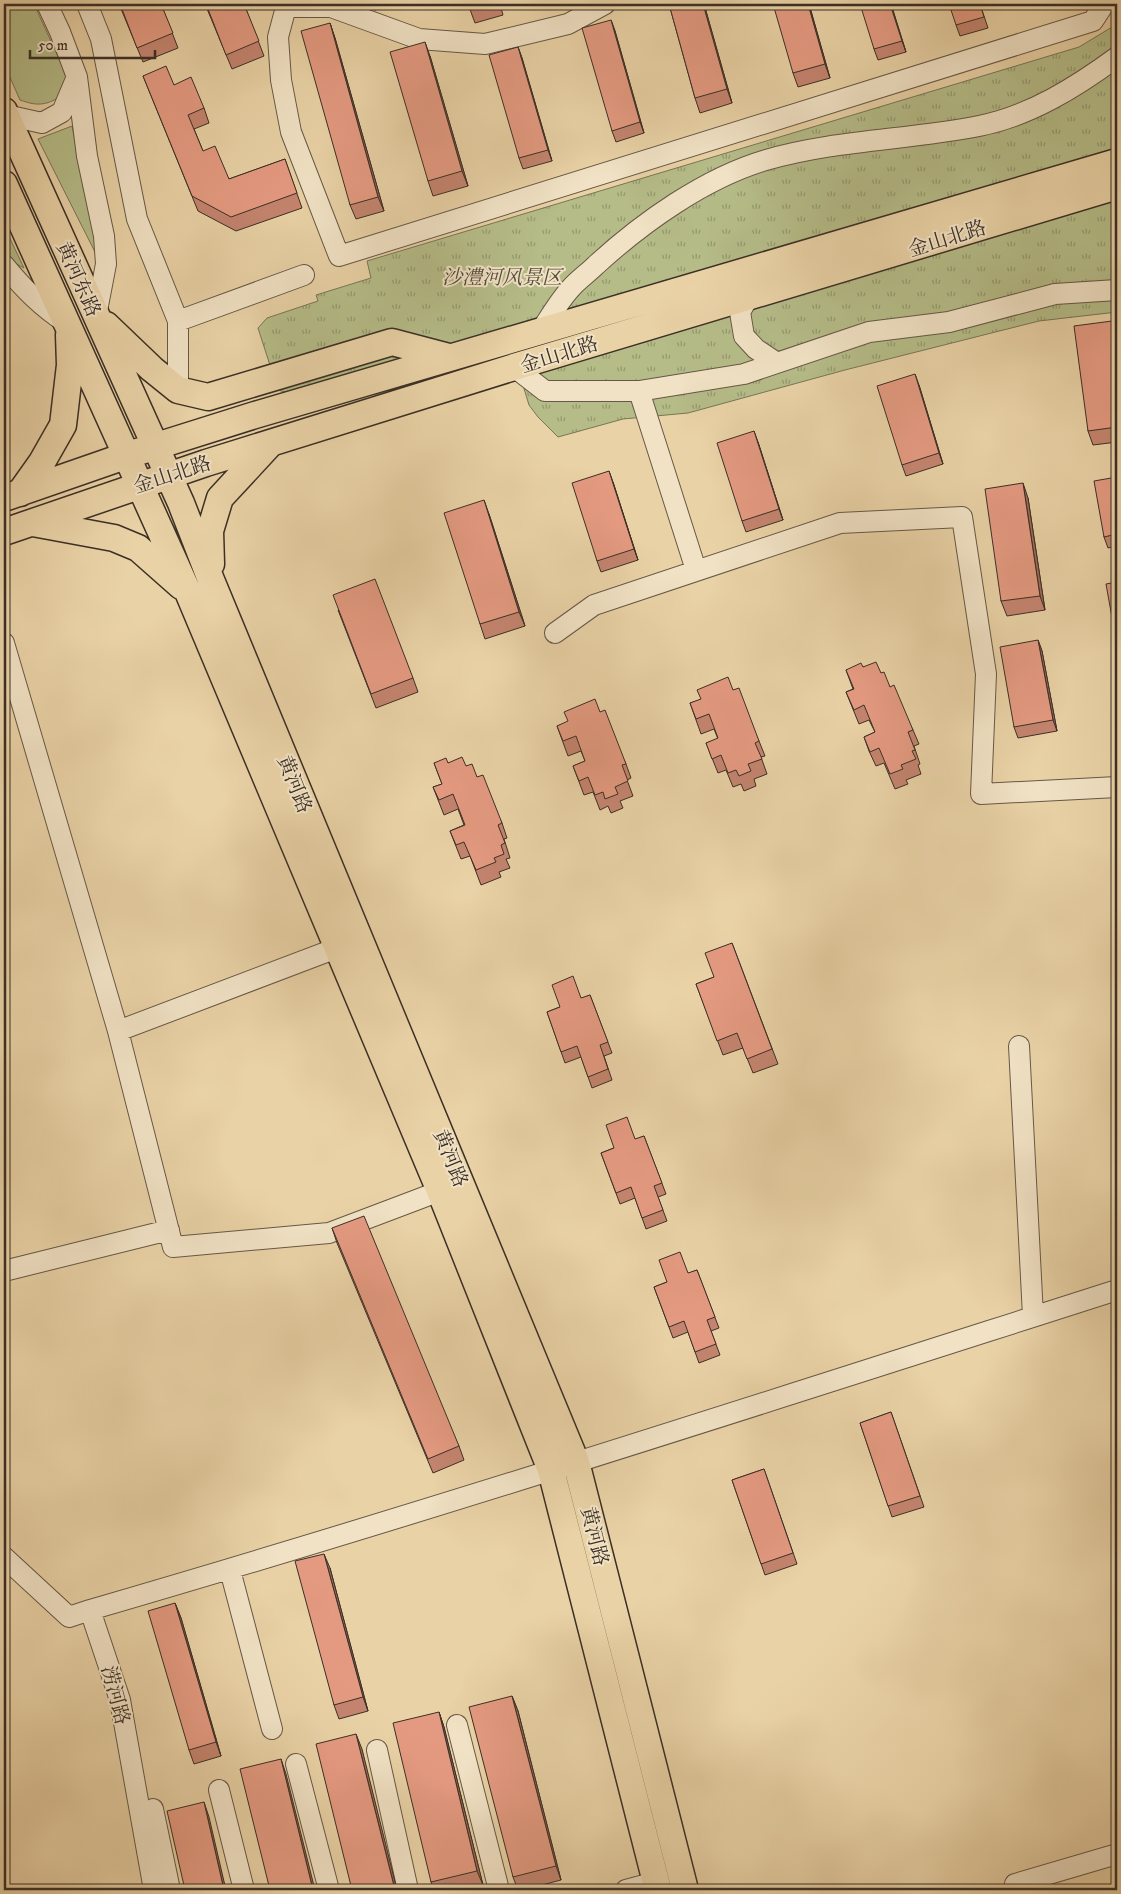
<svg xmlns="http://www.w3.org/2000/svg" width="1121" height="1894" viewBox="0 0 1121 1894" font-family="'IM FELL DW Pica','Noto Serif SC',serif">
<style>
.green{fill:#b5bc88;stroke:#787657}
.park{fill:url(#park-tufts);stroke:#787657}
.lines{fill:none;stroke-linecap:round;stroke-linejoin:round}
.minor-casing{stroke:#665846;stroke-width:22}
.major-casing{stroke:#3b2f26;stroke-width:29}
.minor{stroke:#f1e2c5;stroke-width:20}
.major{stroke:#e9d2a6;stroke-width:26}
.wall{fill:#c4846f;stroke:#3b2f26}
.shaded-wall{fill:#a06c5a;stroke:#3b2f26}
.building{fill:#e49a81;stroke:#3b2f26}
.labels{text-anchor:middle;stroke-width:4;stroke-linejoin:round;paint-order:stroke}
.street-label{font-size:20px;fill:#3b2f26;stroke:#f1e2c5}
.park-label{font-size:20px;font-style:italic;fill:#534b3a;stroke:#f1e2c5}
</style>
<defs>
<pattern id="park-tufts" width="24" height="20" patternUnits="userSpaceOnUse" patternTransform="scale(1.25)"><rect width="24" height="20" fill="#b5bc88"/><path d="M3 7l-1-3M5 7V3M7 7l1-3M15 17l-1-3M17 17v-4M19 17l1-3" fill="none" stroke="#94996f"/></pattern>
</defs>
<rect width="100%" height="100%" fill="#e9d2a6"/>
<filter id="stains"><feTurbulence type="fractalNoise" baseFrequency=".004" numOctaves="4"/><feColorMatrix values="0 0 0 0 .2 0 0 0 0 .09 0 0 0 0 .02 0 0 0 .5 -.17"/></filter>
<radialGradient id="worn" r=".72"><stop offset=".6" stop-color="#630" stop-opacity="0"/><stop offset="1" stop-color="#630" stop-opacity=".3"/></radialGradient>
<!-- green -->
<path class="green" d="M4,4h30l32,70 -2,20c-16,11 -25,13 -44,6l-16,-36z
M72,126l25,118 -1,10 -58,-115z
M4,226l20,42c-24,-12 -20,-17 -20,-42z"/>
<!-- park -->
<path class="park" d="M1117,24v288l-78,9 -194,49 -157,43 -65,6 -65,18 -20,-20 -9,-12 -22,-72 -212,62 -17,-5 -20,-62 9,-10 51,-17 -2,-6 55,-17 -4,-17 712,-214z"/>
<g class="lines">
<defs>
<path id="minor" d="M47,4l13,28 17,45 10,79 17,80 2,28 -10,52
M87,4l14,35 36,180 41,102v69
M285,4l1,3 -8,30 3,43 10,52 48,124 754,-235 11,-17
M286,7h45l88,32 66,5 83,-20 37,-20
M6,115l36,8 20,-11 14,-33
M4,265c19,23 38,43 64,59
M748,298l-8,14 4,24 12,13 21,14
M178,321l126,-46
M540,332c10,-15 19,-31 31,-44 7,-8 17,-15 25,-23 47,-43 109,-87 170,-105 69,-20 142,-20 213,-34 51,-10 97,-39 138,-69
M514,367l31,24h94l105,-17 125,-42 80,-10 106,-28 62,-4
M639,391l57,179
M555,633l39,-28 246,-82 122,-6 24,157 -5,120 136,-7
M4,643l114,388 55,216 156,-14 111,-42
M118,1031l232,-88
M1019,1046l14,270
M4,1271l165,-41
M4,1557l65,60 21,-7 30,90 34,190
M230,1570l42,159
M90,1610c344,-100 686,-211 1027,-320
M457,1725l42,165
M377,1750l31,140
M296,1764l33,126
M219,1790l25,100
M153,1809l17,81
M626,1890l30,-8
M1017,1890l-2,-6 102,-30"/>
<path id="major" d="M4,111l177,392 30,77 365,882 109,428
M4,184l184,408 252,599 111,279 107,420
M106,325l46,44 26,21 30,7 184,-55 57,15
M20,493l22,-31 21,-37 7,-60 -1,-30
M4,498l124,-43 127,-40 862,-253
M33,523l81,15 24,10 43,38
M4,532l202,-69 308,-96 603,-181
M211,564l-1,-33 10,-33 50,-54"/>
</defs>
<!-- minor casing -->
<use href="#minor" class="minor-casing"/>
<!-- major casing -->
<use href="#major" class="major-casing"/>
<!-- minor -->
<use href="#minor" class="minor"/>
<!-- major -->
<use href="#major" class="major"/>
</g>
<!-- wall -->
<path class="wall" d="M119,4h42l17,44 -35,14z
M205,4h39l20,52 -32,13z
M368,4h31l-24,6 -6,-2z
M468,4h32l3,11 -28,8z
M669,4h35l28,99 -32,10 -5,-15z
M809,4l21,74 -32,9 -5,-14z
M891,4l15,48 -28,8 -4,-11z
M980,4l8,24 -28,8 -4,-11z
M1052,4h11l-10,3z
M611,20l4,11 29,102 -28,9 -4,-11z
M330,23l5,15 49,173 -28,8 -6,-14z
M518,47l4,11 30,103 -29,8 -4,-11z
M430,56l38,130 -35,10 -5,-15z
M143,76l31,9 30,23 5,15 -15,6 9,22 26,28 56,-20 17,49 -66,23 -38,-20z
M1112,321l5,15v106l-24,3 -5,-14z
M919,385l24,79 -37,12 -4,-11z
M758,442l25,78 -37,12 -4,-11z
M1117,477v69l-9,2 -4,-11z
M613,482l25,78 -37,12 -4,-11z
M1028,498l17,112 -38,6 -6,-15z
M489,514l36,112 -40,13 -5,-15z
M338,610l75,68 5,14 -42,16z
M1038,640l4,11 15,80 -39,7 -4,-11z
M863,667l18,6 9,14 23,43 6,14 -5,2 6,18 -2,1 3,9 -15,6 2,4 -13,5 -11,-26 -8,3 -7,-15 -5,-14 11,-5 -6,-12 -10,4 -13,-32 7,-3 -7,-19z
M733,690l26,51 6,15 -4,1 6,17 -13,5 2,7 -12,5 -3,-7 -8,3 -7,-17 -8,3 -12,-30 12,-4 -4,-10 -13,5 -11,-31z
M600,712l26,52 5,14 -4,2 6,16 -13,5 3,7 -12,5 -3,-7 -8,4 -7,-18 -9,3 -11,-29 12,-5 -4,-10 -13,5 -11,-30z
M434,763h14l18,3 11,11 25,46 5,15 -3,1 6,19 -4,1 4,9 -11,4 2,5 -20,8 -11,-29 -9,3 -11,-28 14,-6 -6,-16 -14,6 -11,-28 9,-3z
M732,943l46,121 -25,9 -10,-25 -20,7 -27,-71 18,-7z
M590,995l22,58 -8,3 8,24 -20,8 -11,-31 -16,6 -18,-51z
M644,1136l22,58 -8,3 9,24 -21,8 -11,-31 -15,6 -19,-51z
M332,1228l127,218 5,14 -31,13 -96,-230z
M697,1270l22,58 -8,3 9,24 -21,8 -11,-31 -15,6 -19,-51z
M891,1412l33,95 -32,10 -32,-94z
M764,1469l33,95 -32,11 -33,-95z
M330,1568l38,143 -29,8 -5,-14z
M175,1603l6,15 40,138 -27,8 -5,-14z
M512,1696l6,15 43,169 -38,10h-5l-5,-13z
M439,1712l5,15 39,158 -21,5h-28l-3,-8z"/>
<!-- shaded-wall -->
<path class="shaded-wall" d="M703,4h1l28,99 -5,-14z
M808,4h1l21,74 -5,-14z
M890,4h1l15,48 -4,-11z
M611,20l4,11 29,102 -4,-11z
M330,23l5,15 49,173 -6,-14z
M425,42l5,14 38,130 -6,-15z
M518,47l4,11 30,103 -4,-11z
M1112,321l5,15v25z
M915,374l4,11 24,79 -4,-11z
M754,431l4,11 25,78 -4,-11z
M609,471l4,11 25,78 -4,-11z
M1023,483l5,15 17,112 -5,-14z
M484,500l5,14 36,112 -6,-14z
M1038,640l4,11 15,80 -4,-11z
M324,1554l6,14 38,143 -5,-14z
M175,1603l6,15 40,138 -5,-14z
M512,1696l6,15 43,169 -5,-14z
M439,1712l5,15 39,158 -6,-14z
M356,1734l6,15 35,141h-2z
M281,1759l5,15 29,116h-2z
M204,1802l5,15 17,73h-2z"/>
<!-- building -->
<path class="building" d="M120,4h41l12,29 -36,15z
M206,4h38l15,37 -33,14z
M468,4h18l-16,5z
M669,4h34l24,85 -32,9z
M773,4h35l17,60 -32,9z
M860,4h30l12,37 -28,8z
M949,4h31l4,13 -28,8z
M611,20l29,102 -28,9 -30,-103z
M330,23l48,174 -28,8 -49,-174z
M425,42l37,129 -34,10 -38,-129z
M518,47l30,103 -29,8 -30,-103z
M166,66l8,19 17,-8 13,31 -16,7 15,36 12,-5 14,33 56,-20 12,34 -66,24 -39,-21 -49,-120z
M1112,321l5,40v66l-29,4 -14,-105z
M915,374l24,79 -37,12 -25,-79z
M754,431l25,78 -37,12 -25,-78z
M609,471l25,78 -37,12 -25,-78z
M1117,477v57l-13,3 -10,-56z
M1023,483l17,113 -39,5 -16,-112z
M484,500l35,112 -39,12 -36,-111z
M375,579l38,99 -42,16 -38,-99z
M1117,582v58h-1l-10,-56z
M1038,640l15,80 -39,7 -14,-80z
M876,662l5,11 3,-1 6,15 4,-2 19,45 -5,2 7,18 -3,1 4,8 -15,6 2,4 -13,5 -11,-26 -9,4 -6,-15 11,-5 -11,-27 -10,5 -8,-18 8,-3 -8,-19 15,-7 2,4z
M728,677l5,13 6,-2 20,53 -4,2 7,16 -14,5 3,7 -12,5 -3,-6 -8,3 -7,-18 -9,4 -6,-16 12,-5 -9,-24 -13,5 -6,-16 11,-4 -4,-9z
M595,699l5,13 5,-2 21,54 -4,1 6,16 -13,6 3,7 -13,5 -2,-7 -8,3 -7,-18 -9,4 -6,-15 12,-5 -9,-25 -13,5 -6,-15 11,-5 -4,-9z
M462,757l4,9 6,-2 5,13 6,-2 19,48 -4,2 7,18 -4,2 3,9 -10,4 2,4 -20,8 -12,-28 -8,3 -6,-14 15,-6 -12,-31 -14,6 -6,-13 9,-3 -8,-21 12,-5 2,5z
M732,943l40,106 -25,10 -10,-26 -20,8 -21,-57 18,-7 -9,-24z
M573,976l8,22 9,-3 18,47 -8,3 8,24 -20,8 -11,-31 -16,6 -14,-40 13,-5 -8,-22z
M627,1117l8,22 9,-3 18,47 -8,3 9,24 -21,8 -11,-31 -15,6 -15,-40 13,-5 -8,-23z
M364,1216l95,230 -31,13 -96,-231z
M680,1252l8,21 9,-3 18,47 -8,3 9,24 -21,8 -11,-31 -15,6 -15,-40 13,-5 -8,-22z
M891,1412l29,84 -32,10 -28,-83z
M764,1469l29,84 -32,11 -29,-84z
M324,1554l39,143 -29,8 -39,-144z
M175,1603l41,139 -27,8 -41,-139z
M512,1696l44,170 -43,11 -44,-170z
M439,1712l38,159 -46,11 -38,-159z
M356,1734l39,156h-43l-36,-146z
M281,1759l32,131h-43l-30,-121z
M204,1802l20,88h-39l-18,-79z"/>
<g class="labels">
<!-- street labels -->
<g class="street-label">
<text transform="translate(947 238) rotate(-17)" y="7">金山北路</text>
<text transform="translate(79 279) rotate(66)" y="7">黄河东路</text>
<text transform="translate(559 354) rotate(-17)" y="7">金山北路</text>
<text transform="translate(172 474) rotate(-18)" y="7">金山北路</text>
<text transform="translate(295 784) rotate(68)" y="7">黄河路</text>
<text transform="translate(451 1158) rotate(68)" y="7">黄河路</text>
<text transform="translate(595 1536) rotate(76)" y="7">黄河路</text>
<text transform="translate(116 1695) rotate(75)" y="7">涝河路</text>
</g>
<!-- park labels -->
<g class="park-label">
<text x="502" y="284">沙澧河风景区</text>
</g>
</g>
<!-- margin -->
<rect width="1121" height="1894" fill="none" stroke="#e9d2a6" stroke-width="20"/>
<rect x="5" y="5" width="1111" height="1884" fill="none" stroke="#3b2f26" stroke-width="2.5"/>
<rect x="10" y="10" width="1101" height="1874" fill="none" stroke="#3b2f26"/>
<!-- scale -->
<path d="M30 50v8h125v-8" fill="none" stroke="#3b2f26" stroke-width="2.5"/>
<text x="38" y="50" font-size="15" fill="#3b2f26" stroke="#f1e2c5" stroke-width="4" paint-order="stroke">50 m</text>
<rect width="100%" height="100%" filter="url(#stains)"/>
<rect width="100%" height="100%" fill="url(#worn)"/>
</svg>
